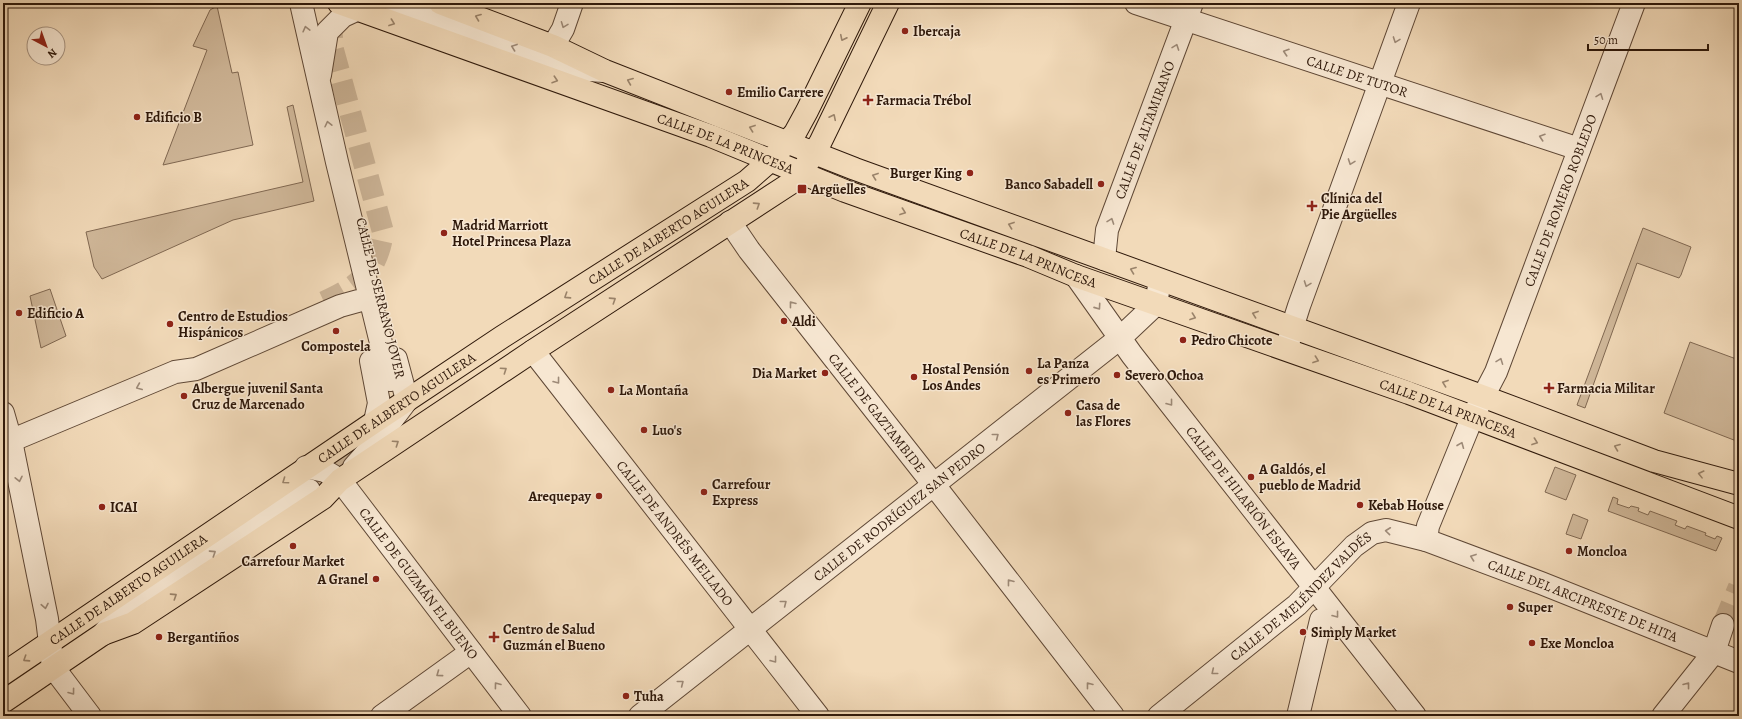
<svg xmlns="http://www.w3.org/2000/svg" width="1742" height="719" viewBox="0 0 1742 719" font-family="Alegreya,serif">
<style>
.green{fill:#d1b99b;stroke:#806852}
.lines{fill:none;stroke-linecap:round;stroke-linejoin:round}
.minor-tunnel{stroke:#cbb396;stroke-width:22;stroke-dasharray:22 11;stroke-linecap:butt}
.minor-casing{stroke:#5f4836;stroke-width:24}
.major-casing{stroke:#2e180a;stroke-width:24}
.minor{stroke:#f7e7d2;stroke-width:22}
.major{stroke:#f2dab9;stroke-width:22}
.oneway{stroke:#9a836a}
.oneway2{stroke:#9d8a78}
.poi-dot{fill:#8f2418;stroke:#f7e7d2;stroke-width:1.5}
.labels{text-anchor:middle;stroke-width:3;stroke-linejoin:round;paint-order:stroke}
.poi-label{font-size:14px;font-weight:bold;fill:#2e180a;stroke:#f7e7d2;text-anchor:start}
.street-label{font-size:14px;fill:#2e180a;stroke:#f7e7d2}
</style>
<rect width="100%" height="100%" fill="#f2dab9"/>
<filter id="stains"><feTurbulence type="fractalNoise" baseFrequency=".005" numOctaves="4"/><feColorMatrix values="0 0 0 0 .2 0 0 0 0 .09 0 0 0 0 .02 0 0 0 .5 -.17"/></filter>
<radialGradient id="worn" r=".72"><stop offset=".6" stop-color="#630" stop-opacity="0"/><stop offset="1" stop-color="#630" stop-opacity=".3"/></radialGradient>
<!-- green -->
<path class="green" d="M217,6l15,67 6,-1 15,73 -90,20 44,-115 -14,-4 17,-36z
M293,105l21,96 -81,19 -131,59 -8,-12 -8,-35 217,-50 -16,-75z
M1643,228l48,19 -10,28 -2,3 -42,-15 -52,145 -8,-3z
M50,289l16,47 -25,12 -11,-52z
M1690,342l49,18v82l-75,-29z
M1555,467l21,8 -10,25 -21,-8z
M1613,497l5,2 -1,5 12,4 2,-2 8,2 -1,3 10,4 2,-4 27,10 -2,4 10,4 2,-3 19,7 -1,2 10,4 2,-3 5,2 -6,13 -108,-40z
M1573,514l15,6 -7,19 -15,-5z"/>
<g class="lines">
<!-- minor-tunnel -->
<path class="minor-tunnel" d="M324,302c35,-16 53,-30 59,-70l-50,-182 -2,-24
M309,490l56,-46 14,-16 10,-27 1,-21
M1723,625l16,-38"/>
<defs>
<g id="minor">
<path d="M301,3l36,159 53,218"/>
<path d="M395,3l178,66 31,2"/>
<path id="s1" d="M1136,3l443,146"/>
<path d="M553,46l10,-17 9,-26"/>
<path d="M320,75l7,-43 16,-16 13,-6"/>
<path id="s2" d="M730,222l19,28 185,235 179,231"/>
<path id="s3" d="M1104,259l3,-29 85,-227"/>
<path id="s4" d="M1076,276l56,79 283,361"/>
<path d="M1287,349l5,-21 7,-22 110,-303"/>
<path id="s5" d="M533,351l285,365"/>
<path d="M371,361l8,42 -7,32"/>
<path d="M3,413l8,28 36,178 6,48 37,49"/>
<path d="M3,444l172,-72 21,-3 144,-63 18,-5"/>
<path id="s6" d="M306,467l19,4 15,9 180,236"/>
<path d="M354,467l15,-17 38,-50 -11,-41"/>
<path id="s7" d="M1426,540l2,-14 44,-108 24,-46 138,-369"/>
<path d="M103,634l12,-14 54,-38 140,-92"/>
<path d="M382,716l89,-64"/>
<path id="s8" d="M640,716l480,-378 36,-34 4,-24"/>
<path id="s9" d="M1159,716l138,-111 57,-59 18,-13 14,-3 40,10 115,43 198,79"/>
<path d="M1298,716l23,-96"/>
<path d="M1663,716l51,-64 9,-27"/>
</g>
<g id="major">
<path id="s10" d="M339,3l372,133 134,55 183,65 48,20 333,117 330,125"/>
<path d="M440,3l113,43 52,25 250,98 627,227 172,65 85,23"/>
<path id="s11" d="M3,674l373,-253 126,-84 245,-156 24,-21 24,-27 12,-22 53,-108"/>
<path d="M3,702l100,-68 30,-11 190,-125 17,-18 193,-129 258,-168 10,-10 19,-30 68,-140"/>
</g>
</defs>
<!-- minor casing -->
<use href="#minor" class="minor-casing"/>
<!-- major casing -->
<use href="#major" class="major-casing"/>
<!-- minor -->
<use href="#minor" class="minor"/>
<!-- major -->
<use href="#major" class="major"/>
</g>
<!-- one-way arrows -->
<defs><path id="oneway-chevron" d="M-2-3.5L2.5 0L-2 3.5" fill="none" stroke-width="1.6" stroke-linecap="round" stroke-linejoin="round"/></defs>
<g class="oneway">
<use href="#oneway-chevron" transform="translate(478 17) rotate(-159)"/>
<use href="#oneway-chevron" transform="translate(392 23) rotate(20)"/>
<use href="#oneway-chevron" transform="translate(843 38) rotate(116)"/>
<use href="#oneway-chevron" transform="translate(555 80) rotate(18)"/>
<use href="#oneway-chevron" transform="translate(630 81) rotate(-158)"/>
<use href="#oneway-chevron" transform="translate(833 117) rotate(-64)"/>
<use href="#oneway-chevron" transform="translate(752 128) rotate(-160)"/>
<use href="#oneway-chevron" transform="translate(875 176) rotate(-160)"/>
<use href="#oneway-chevron" transform="translate(757 205) rotate(-33)"/>
<use href="#oneway-chevron" transform="translate(903 212) rotate(20)"/>
<use href="#oneway-chevron" transform="translate(1011 225) rotate(-160)"/>
<use href="#oneway-chevron" transform="translate(1133 270) rotate(-159)"/>
<use href="#oneway-chevron" transform="translate(567 296) rotate(147)"/>
<use href="#oneway-chevron" transform="translate(613 300) rotate(-33)"/>
<use href="#oneway-chevron" transform="translate(1255 314) rotate(-160)"/>
<use href="#oneway-chevron" transform="translate(1193 317) rotate(20)"/>
<use href="#oneway-chevron" transform="translate(1316 360) rotate(20)"/>
<use href="#oneway-chevron" transform="translate(504 370) rotate(-34)"/>
<use href="#oneway-chevron" transform="translate(1445 383) rotate(-160)"/>
<use href="#oneway-chevron" transform="translate(1535 442) rotate(20)"/>
<use href="#oneway-chevron" transform="translate(396 443) rotate(-34)"/>
<use href="#oneway-chevron" transform="translate(1617 447) rotate(-159)"/>
<use href="#oneway-chevron" transform="translate(1701 474) rotate(-166)"/>
<use href="#oneway-chevron" transform="translate(285 481) rotate(145)"/>
<use href="#oneway-chevron" transform="translate(174 596) rotate(-33)"/>
<use href="#oneway-chevron" transform="translate(26 659) rotate(147)"/>
</g>
<g class="oneway2">
<use href="#oneway-chevron" transform="translate(564 25) rotate(111)"/>
<use href="#oneway-chevron" transform="translate(306 29) rotate(-104)"/>
<use href="#oneway-chevron" transform="translate(1396 40) rotate(110)"/>
<use href="#oneway-chevron" transform="translate(514 47) rotate(-160)"/>
<use href="#oneway-chevron" transform="translate(1176 47) rotate(-70)"/>
<use href="#oneway-chevron" transform="translate(1286 52) rotate(-162)"/>
<use href="#oneway-chevron" transform="translate(1600 96) rotate(-69)"/>
<use href="#oneway-chevron" transform="translate(328 124) rotate(-103)"/>
<use href="#oneway-chevron" transform="translate(1542 137) rotate(-162)"/>
<use href="#oneway-chevron" transform="translate(1351 162) rotate(110)"/>
<use href="#oneway-chevron" transform="translate(1111 221) rotate(-70)"/>
<use href="#oneway-chevron" transform="translate(1307 284) rotate(110)"/>
<use href="#oneway-chevron" transform="translate(792 304) rotate(-128)"/>
<use href="#oneway-chevron" transform="translate(1098 307) rotate(55)"/>
<use href="#oneway-chevron" transform="translate(1500 361) rotate(-69)"/>
<use href="#oneway-chevron" transform="translate(557 381) rotate(52)"/>
<use href="#oneway-chevron" transform="translate(139 387) rotate(157)"/>
<use href="#oneway-chevron" transform="translate(1170 403) rotate(52)"/>
<use href="#oneway-chevron" transform="translate(996 436) rotate(-38)"/>
<use href="#oneway-chevron" transform="translate(1461 445) rotate(-68)"/>
<use href="#oneway-chevron" transform="translate(19 479) rotate(78)"/>
<use href="#oneway-chevron" transform="translate(1388 531) rotate(-174)"/>
<use href="#oneway-chevron" transform="translate(213 553) rotate(-33)"/>
<use href="#oneway-chevron" transform="translate(1473 557) rotate(-160)"/>
<use href="#oneway-chevron" transform="translate(1010 582) rotate(-128)"/>
<use href="#oneway-chevron" transform="translate(784 603) rotate(-38)"/>
<use href="#oneway-chevron" transform="translate(45 606) rotate(79)"/>
<use href="#oneway-chevron" transform="translate(1336 615) rotate(52)"/>
<use href="#oneway-chevron" transform="translate(774 660) rotate(52)"/>
<use href="#oneway-chevron" transform="translate(1214 672) rotate(141)"/>
<use href="#oneway-chevron" transform="translate(439 674) rotate(144)"/>
<use href="#oneway-chevron" transform="translate(681 683) rotate(-38)"/>
<use href="#oneway-chevron" transform="translate(497 685) rotate(-127)"/>
<use href="#oneway-chevron" transform="translate(1089 685) rotate(-128)"/>
<use href="#oneway-chevron" transform="translate(1687 685) rotate(-52)"/>
<use href="#oneway-chevron" transform="translate(72 692) rotate(53)"/>
</g>
<!-- markers -->
<g class="poi-dot">
<circle cx="905" cy="31" r="4"/>
<circle cx="729" cy="92" r="4"/>
<path d="M866 94h4v4h4v4h-4v4h-4v-4h-4v-4h4z"/>
<circle cx="137" cy="117" r="4"/>
<circle cx="970" cy="173" r="4"/>
<circle cx="1101" cy="184" r="4"/>
<rect x="797" y="184" width="10" height="10" rx="2"/>
<path d="M1310 200h4v4h4v4h-4v4h-4v-4h-4v-4h4z"/>
<circle cx="444" cy="233" r="4"/>
<circle cx="19" cy="313" r="4"/>
<circle cx="784" cy="321" r="4"/>
<circle cx="170" cy="324" r="4"/>
<circle cx="336" cy="331" r="4"/>
<circle cx="1183" cy="340" r="4"/>
<circle cx="1029" cy="371" r="4"/>
<circle cx="825" cy="373" r="4"/>
<circle cx="1117" cy="375" r="4"/>
<circle cx="914" cy="377" r="4"/>
<path d="M1547 382h4v4h4v4h-4v4h-4v-4h-4v-4h4z"/>
<circle cx="611" cy="390" r="4"/>
<circle cx="184" cy="396" r="4"/>
<circle cx="1068" cy="413" r="4"/>
<circle cx="644" cy="430" r="4"/>
<circle cx="1251" cy="477" r="4"/>
<circle cx="704" cy="492" r="4"/>
<circle cx="599" cy="496" r="4"/>
<circle cx="1360" cy="505" r="4"/>
<circle cx="102" cy="507" r="4"/>
<circle cx="293" cy="546" r="4"/>
<circle cx="1569" cy="551" r="4"/>
<circle cx="376" cy="579" r="4"/>
<circle cx="1510" cy="607" r="4"/>
<circle cx="1303" cy="632" r="4"/>
<circle cx="159" cy="637" r="4"/>
<path d="M492 631h4v4h4v4h-4v4h-4v-4h-4v-4h4z"/>
<circle cx="1532" cy="643" r="4"/>
<circle cx="626" cy="696" r="4"/>
</g>
<g class="labels">
<!-- poi labels -->
<g class="poi-label">
<text x="913" y="36">Ibercaja</text>
<text x="737" y="97">Emilio Carrere</text>
<text x="876" y="105">Farmacia Trébol</text>
<text x="145" y="122">Edificio B</text>
<text x="962" y="178" text-anchor="end">Burger King</text>
<text x="1093" y="189" text-anchor="end">Banco Sabadell</text>
<text x="811" y="194">Argüelles</text>
<text x="1321" y="203">Clínica del<tspan x="1321" dy="16">Pie Argüelles</tspan></text>
<text x="452" y="230">Madrid Marriott<tspan x="452" dy="16">Hotel Princesa Plaza</tspan></text>
<text x="27" y="318">Edificio A</text>
<text x="178" y="321">Centro de Estudios<tspan x="178" dy="16">Hispánicos</tspan></text>
<text x="792" y="326">Aldi</text>
<text x="1191" y="345">Pedro Chicote</text>
<text x="336" y="351" text-anchor="middle">Compostela</text>
<text x="1037" y="368">La Panza<tspan x="1037" dy="16">es Primero</tspan></text>
<text x="922" y="374">Hostal Pensión<tspan x="922" dy="16">Los Andes</tspan></text>
<text x="817" y="378" text-anchor="end">Dia Market</text>
<text x="1125" y="380">Severo Ochoa</text>
<text x="192" y="393">Albergue juvenil Santa<tspan x="192" dy="16">Cruz de Marcenado</tspan></text>
<text x="1557" y="393">Farmacia Militar</text>
<text x="619" y="395">La Montaña</text>
<text x="1076" y="410">Casa de<tspan x="1076" dy="16">las Flores</tspan></text>
<text x="652" y="435">Luo's</text>
<text x="1259" y="474">A Galdós, el<tspan x="1259" dy="16">pueblo de Madrid</tspan></text>
<text x="712" y="489">Carrefour<tspan x="712" dy="16">Express</tspan></text>
<text x="591" y="501" text-anchor="end">Arequepay</text>
<text x="1368" y="510">Kebab House</text>
<text x="110" y="512">ICAI</text>
<text x="1577" y="556">Moncloa</text>
<text x="293" y="566" text-anchor="middle">Carrefour Market</text>
<text x="368" y="584" text-anchor="end">A Granel</text>
<text x="1518" y="612">Super</text>
<text x="503" y="634">Centro de Salud<tspan x="503" dy="16">Guzmán el Bueno</tspan></text>
<text x="1311" y="637">Simply Market</text>
<text x="167" y="642">Bergantiños</text>
<text x="1540" y="648">Exe Moncloa</text>
<text x="634" y="701">Tuha</text>
</g>
<!-- street labels -->
<g class="street-label">
<text dy="5" stroke="none"><textPath href="#s1" startOffset="233">CALLE DE TUTOR</textPath></text>
<text dy="5" stroke="none"><textPath href="#s3" startOffset="136">CALLE DE ALTAMIRANO</textPath></text>
<text dy="5" stroke="none"><textPath href="#s10" startOffset="411">CALLE DE LA PRINCESA</textPath></text>
<text dy="5" stroke="none"><textPath href="#s7" startOffset="366">CALLE DE ROMERO ROBLEDO</textPath></text>
<text dy="5" stroke="none"><textPath href="#s11" startOffset="799">CALLE DE ALBERTO AGUILERA</textPath></text>
<text dy="5" stroke="none"><textPath href="#s10" startOffset="735">CALLE DE LA PRINCESA</textPath></text>
<text transform="translate(381 298) rotate(76)" y="5">CALLE DE SERRANO JOVER</text>
<text dy="5" stroke="none"><textPath href="#s11" startOffset="475">CALLE DE ALBERTO AGUILERA</textPath></text>
<text dy="5" stroke="none"><textPath href="#s10" startOffset="1181">CALLE DE LA PRINCESA</textPath></text>
<text dy="5" stroke="none"><textPath href="#s2" startOffset="241">CALLE DE GAZTAMBIDE</textPath></text>
<text dy="5" stroke="none"><textPath href="#s4" startOffset="278">CALLE DE HILARIÓN ESLAVA</textPath></text>
<text dy="5" stroke="none"><textPath href="#s8" startOffset="330">CALLE DE RODRÍGUEZ SAN PEDRO</textPath></text>
<text dy="5" stroke="none"><textPath href="#s5" startOffset="231">CALLE DE ANDRÉS MELLADO</textPath></text>
<text dy="5" stroke="none"><textPath href="#s6" startOffset="167">CALLE DE GUZMÁN EL BUENO</textPath></text>
<text dy="5" stroke="none"><textPath href="#s11" startOffset="151">CALLE DE ALBERTO AGUILERA</textPath></text>
<text dy="5" stroke="none"><textPath href="#s9" startOffset="186">CALLE DE MELÉNDEZ VALDÉS</textPath></text>
<text dy="5" stroke="none"><textPath href="#s9" startOffset="505">CALLE DEL ARCIPRESTE DE HITA</textPath></text>
</g>
</g>
<!-- margin -->
<rect width="1742" height="719" fill="none" stroke="#f2dab9" stroke-width="16"/>
<rect x="4" y="4" width="1734" height="711" fill="none" stroke="#2e180a" stroke-width="2"/>
<rect x="8" y="8" width="1726" height="703" fill="none" stroke="#2e180a"/>
<!-- north arrow -->
<g transform="translate(46 46) rotate(139)"><circle r="19" fill="#f7e7d2" stroke="#a79482"/>
<path d="M0-3L7 15L0 10L-7 15Z" fill="#8f2418"/>
<text y="-6" font-size="11" font-weight="bold" text-anchor="middle" fill="#2e180a">N</text>
</g>
<!-- scale -->
<path d="M1588 44v6h120v-6" fill="none" stroke="#2e180a" stroke-width="2"/>
<text x="1594" y="44" font-size="12" fill="#2e180a" stroke="#f7e7d2" stroke-width="3" paint-order="stroke">50 m</text>
<rect width="100%" height="100%" filter="url(#stains)"/>
<rect width="100%" height="100%" fill="url(#worn)"/>
</svg>
